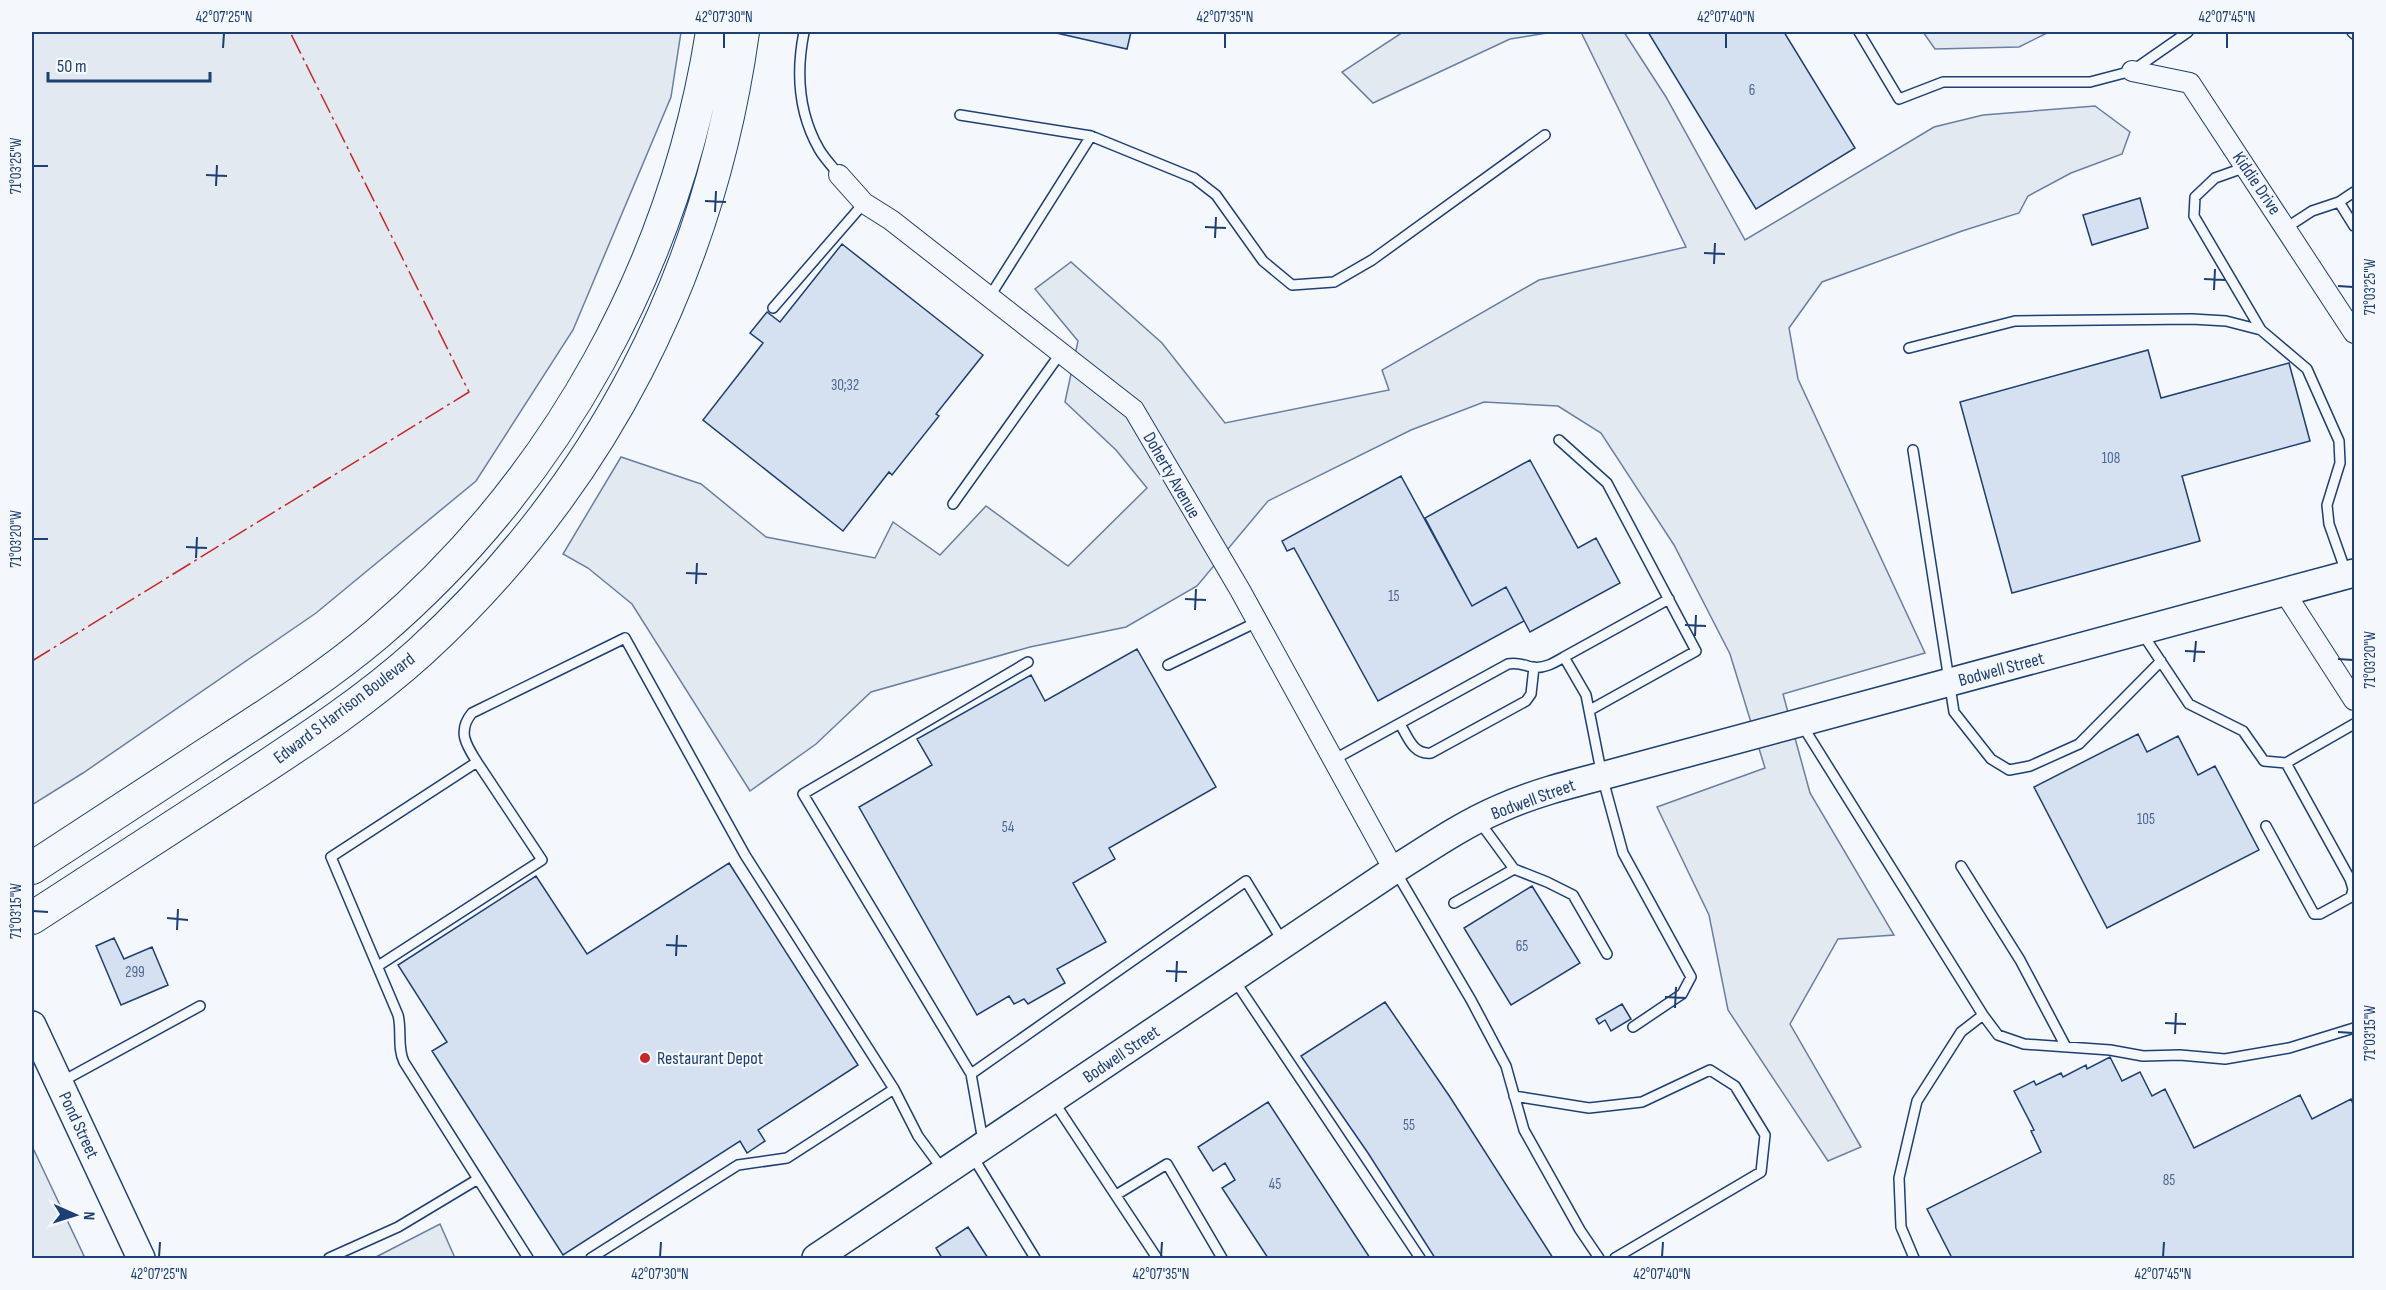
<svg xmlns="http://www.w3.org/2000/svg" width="2386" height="1290" viewBox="0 0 2386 1290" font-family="'Sofia Sans Condensed',sans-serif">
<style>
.green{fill:#e3e9f0;stroke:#687fa3;stroke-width:1.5}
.building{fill:#d5e0f0;stroke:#1d3f73;stroke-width:1.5}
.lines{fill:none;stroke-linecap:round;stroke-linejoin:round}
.lane-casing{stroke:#1d3f73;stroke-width:12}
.street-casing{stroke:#1d3f73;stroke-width:22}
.secondary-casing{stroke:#1d3f73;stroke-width:30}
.primary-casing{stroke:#1d3f73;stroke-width:34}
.lane{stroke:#f4f7fb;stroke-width:9}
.street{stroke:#f4f7fb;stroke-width:20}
.secondary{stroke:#f4f7fb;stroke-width:27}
.primary{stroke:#f4f7fb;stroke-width:32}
.power{stroke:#c62828;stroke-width:1.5;stroke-dasharray:21 4.5 3 4.5;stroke-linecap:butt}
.ticks{fill:none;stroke:#1d3f73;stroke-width:2}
.poi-dot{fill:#c62828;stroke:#f4f7fb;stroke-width:2}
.labels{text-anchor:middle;stroke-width:4.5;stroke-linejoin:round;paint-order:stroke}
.number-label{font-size:15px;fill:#4b6792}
.street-label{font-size:18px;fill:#1d3f73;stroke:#f4f7fb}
.poi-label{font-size:18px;fill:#1d3f73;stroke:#f4f7fb;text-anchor:start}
.neatline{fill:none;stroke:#1d3f73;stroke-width:2}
.ticks-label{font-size:15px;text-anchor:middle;fill:#1d3f73}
</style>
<rect width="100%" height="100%" fill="#f4f7fb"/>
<!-- green -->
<path class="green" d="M32,32h649l-10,65 -98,233 -97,151 -160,132 -233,160 -51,32z
M1403,32h150l-43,7 -137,64 -31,-31z
M1581,32h43l42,65 79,143 189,-113 49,-12 112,-9 35,26 -8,22 -51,19 -43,23 -9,17 -57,18 -140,51 -33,46 9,51 127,274 -142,41 27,99 84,142 -56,4 -48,85 71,123 -33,14 -100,-151 -19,-95 -52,-108 108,-39 -35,-114 -56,-109 -73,-112 -43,-27 -74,-4 -73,28 -143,71 -71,85 -71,41 -96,20 -159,45 -55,52 -66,47 -118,-187 -44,-36 -25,-14 58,-97 80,27 65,53 109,21 18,-36 47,33 46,-49 82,60 79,-78 -31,-38 -51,-48 13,-61 -43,-52 36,-27 91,81 63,80 164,-33 -7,-20 157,-90 147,-33z
M1923,32h126l-30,15 -84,2z
M32,1146l52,110 -4,2h-48z
M440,1224l15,34h-81z"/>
<!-- building -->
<path class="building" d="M1052,32h79l-4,17z
M1648,32h136l71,116 -99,61z
M2140,198l8,30 -56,17 -9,-30z
M842,244l141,111 -47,59 3,2 -47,59 -3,-3 -46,59 -140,-111 60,-77 -13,-10 17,-21 13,10z
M2148,350l13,48 128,-35 21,78 -128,35 18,65 -188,52 -52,-191z
M1530,460l48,88 18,-10 24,45 -90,49 -24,-45 -34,19 -47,-88z
M1401,476l71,130 34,-19 18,34 -146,80 -84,-153 -7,3 -5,-10z
M1137,649l79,138 -107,61 6,11 -42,24 33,59 -49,27 8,14 -37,21 -4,-5 -10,5 -5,-8 -32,19 -118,-208 73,-42 -15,-26 114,-64 14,26z
M2138,734l9,18 31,-16 20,39 17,-9 44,84 -152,78 -73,-141z
M729,863l129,202 -100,65 7,11 -18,12 -7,-12 -177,114 -131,-204 15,-9 -49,-77 138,-89 51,78z
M1532,886l48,77 -69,42 -47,-77z
M114,938l10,21 28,-12 16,38 -47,20 -25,-59z
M1385,1002l65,95 103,161h-118l-67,-105 -67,-97z
M1622,1004l9,15 -20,12 -6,-11 -6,4 -3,-5z
M2110,1057l12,24 18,-9 12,24 13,-7 29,59 106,-53 12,24 39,-20 3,7v152h-402l-25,-49 114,-57 -10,-21 3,-1 -20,-39 20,-10 2,4 25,-12 2,4 23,-12 1,4z
M1268,1102l102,156h-102l-46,-70 13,-8 -10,-17 -12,8 -15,-24z
M968,1227l20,31h-46l-6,-10z"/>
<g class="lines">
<defs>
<path id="lane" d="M804,32c-8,40 -6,80 15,117 5,9 14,18 20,26
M1859,32l40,67 44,-17h147l42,-11 56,-39
M2352,32l2,2
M960,115l131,21
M2246,167l-31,11 -20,19 -1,19 67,114
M2339,202l15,24
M2286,228l26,-17 27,-9 15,-10
M990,296l101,-160 103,42 22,17 47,66 29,24 42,-3 38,-22 173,-125
M773,308l91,-105
M1909,348l106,-27 177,-2 34,2 35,9 46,39 32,72 1,22 -13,42 2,19 17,48
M1559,440l48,43 89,168 -106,59
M1913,450l41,262 37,47 18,11 21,-4 49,-22 82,-83
M953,504l107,-150
M2142,633l47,71 54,27 21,30 22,2 68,-39
M1564,657l105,-58
M1168,665l89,-43
M1400,724c8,13 13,31 31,29l95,-52 5,-7 3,-27
M1802,725l181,290 15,20 26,9 86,6 33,6 37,-1 45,4 64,-11 65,-20
M1333,760l175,-96c10,-2 15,1 24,3 12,2 22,-4 32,-10l22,38 16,81 21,77 68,124 -9,17 -49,33
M477,762c-11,-17 -20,-31 -5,-49l153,-75 120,217 149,234 24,47 25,34
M1479,821l35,48 33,13 26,13 34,59
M2266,826l48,88h6l31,-17 2,-8 -3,-10 -64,-116
M1961,866l59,94 46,87
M1396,872l75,128 35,66 18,64 56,100 19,28
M1454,903l60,-34
M378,966l164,-106 -65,-98 -146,95 67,158c4,15 -1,33 6,47l124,196
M1235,981l185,277
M971,1074l275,-193 37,61
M61,1082l139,-76
M1514,1096l75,12 53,-6 68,-32 25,16 30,49 -4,37 -146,86
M1054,1102l103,156
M983,1141l-12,-67 -168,-280 225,-132
M973,1157l62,101
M1116,1195l51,-31 55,94
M329,1258l69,-31 80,-48
M591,1258l147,-93 49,-7 107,-69
M1914,1258l-13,-31 -2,-49 18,-77 44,-69 22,-17"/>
<path id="street" d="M2132,71l58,12 164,250
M839,175l25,28 27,17 243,190 106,180 154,280
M2285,593l69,107"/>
<path id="secondary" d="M32,1025l109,233
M816,1258l578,-388c35,-22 68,-45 105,-61 33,-15 68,-24 103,-33l752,-203"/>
<path id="primary" d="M32,868c59,-39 119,-78 179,-117 57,-37 114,-73 166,-117 180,-154 298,-369 335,-602
M32,918c73,-47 146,-94 219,-142 58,-38 117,-77 169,-124 181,-166 289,-377 323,-620"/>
</defs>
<!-- lane casing -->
<use href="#lane" class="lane-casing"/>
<!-- street casing -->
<use href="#street" class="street-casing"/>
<!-- secondary casing -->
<use href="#secondary" class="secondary-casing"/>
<!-- primary casing -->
<use href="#primary" class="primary-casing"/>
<!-- lane -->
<use href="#lane" class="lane"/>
<!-- street -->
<use href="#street" class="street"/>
<!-- secondary -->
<use href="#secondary" class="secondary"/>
<!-- primary -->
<use href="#primary" class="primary"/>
<!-- power -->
<path class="power" d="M32,661l437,-269 -179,-360"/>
</g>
<!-- ticks -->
<path class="ticks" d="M223,48l1,-15M724,48v-15M1225,48v-15M1726,48v-15M2227,48v-15M33,166h15M206,175l21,1M216,186l1,-21M705,201l21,1M715,212l1,-21M1205,227l21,1M1215,238l1,-21M1704,253l21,1M1714,264l1,-21M2204,279l21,1M2338,286l15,1M2214,290l1,-21M33,539h15M186,547l21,1M196,558l1,-21M686,573l21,1M696,584l1,-21M1185,599l21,1M1195,610l1,-21M1685,625l21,1M1695,636l1,-21M2185,651l20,1M2338,659l15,1M2194,662l2,-21M33,911l15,1M167,918l21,2M177,930l1,-21M666,945l21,1M676,956l1,-21M1166,971l21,1M1176,982l1,-21M1665,997l21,1M1675,1008l1,-21M2165,1023l21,1M2338,1032l15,1M2175,1034l1,-21M159,1257l1,-15M660,1257l1,-15M1161,1257l1,-15M1662,1257l1,-15M2163,1257l1,-15"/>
<!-- markers -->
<circle class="poi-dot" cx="645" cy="1058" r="6"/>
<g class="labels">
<!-- number labels -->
<g class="number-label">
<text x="1752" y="95">6</text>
<text x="845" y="390">30;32</text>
<text x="2111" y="463">108</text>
<text x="1394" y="601">15</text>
<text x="2146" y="824">105</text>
<text x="1008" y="832">54</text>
<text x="1522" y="951">65</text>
<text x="135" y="977">299</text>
<text x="1409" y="1130">55</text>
<text x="2169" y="1185">85</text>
<text x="1275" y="1189">45</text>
</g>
<!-- street labels -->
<g class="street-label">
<text transform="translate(2257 183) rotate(56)" y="6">Kiddie Drive</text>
<text transform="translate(1172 475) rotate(60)" y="6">Doherty Avenue</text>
<text transform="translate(2001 669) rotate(-15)" y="6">Bodwell Street</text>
<text transform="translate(344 708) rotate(-37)" y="6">Edward S Harrison Boulevard</text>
<text transform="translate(1533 799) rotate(-20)" y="6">Bodwell Street</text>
<text transform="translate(1121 1054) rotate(-34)" y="6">Bodwell Street</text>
<text transform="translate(79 1125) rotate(65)" y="6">Pond Street</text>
</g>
<!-- poi labels -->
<g class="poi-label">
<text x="657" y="1064">Restaurant Depot</text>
</g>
</g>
<!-- border -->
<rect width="2386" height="1290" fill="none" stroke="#f4f7fb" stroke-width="66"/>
<!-- north arrow -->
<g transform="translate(75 1215) rotate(93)" stroke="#f4f7fb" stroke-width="4.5" paint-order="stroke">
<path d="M0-4.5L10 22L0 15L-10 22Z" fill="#1d3f73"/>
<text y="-9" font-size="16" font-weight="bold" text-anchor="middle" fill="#1d3f73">N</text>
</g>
<!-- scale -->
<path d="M48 72v9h162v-9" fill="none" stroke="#1d3f73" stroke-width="3"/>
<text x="57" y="72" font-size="18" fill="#1d3f73" stroke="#f4f7fb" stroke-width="4.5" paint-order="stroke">50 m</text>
<rect x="33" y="33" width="2320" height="1224" class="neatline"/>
<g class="ticks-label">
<text x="224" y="22">42°07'25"N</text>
<text x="724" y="22">42°07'30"N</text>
<text x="1225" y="22">42°07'35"N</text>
<text x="1726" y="22">42°07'40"N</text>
<text x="2227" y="22">42°07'45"N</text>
<text transform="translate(16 166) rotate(-90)" y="5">71°03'25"W</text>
<text transform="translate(2370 287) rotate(-90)" y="5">71°03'25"W</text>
<text transform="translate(16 539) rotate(-90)" y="5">71°03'20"W</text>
<text transform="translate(2370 660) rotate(-90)" y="5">71°03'20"W</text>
<text transform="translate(16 911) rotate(-90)" y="5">71°03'15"W</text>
<text transform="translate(2370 1033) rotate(-90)" y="5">71°03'15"W</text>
<text x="159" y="1279">42°07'25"N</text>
<text x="660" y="1279">42°07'30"N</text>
<text x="1161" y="1279">42°07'35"N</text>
<text x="1662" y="1279">42°07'40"N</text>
<text x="2163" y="1279">42°07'45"N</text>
</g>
</svg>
